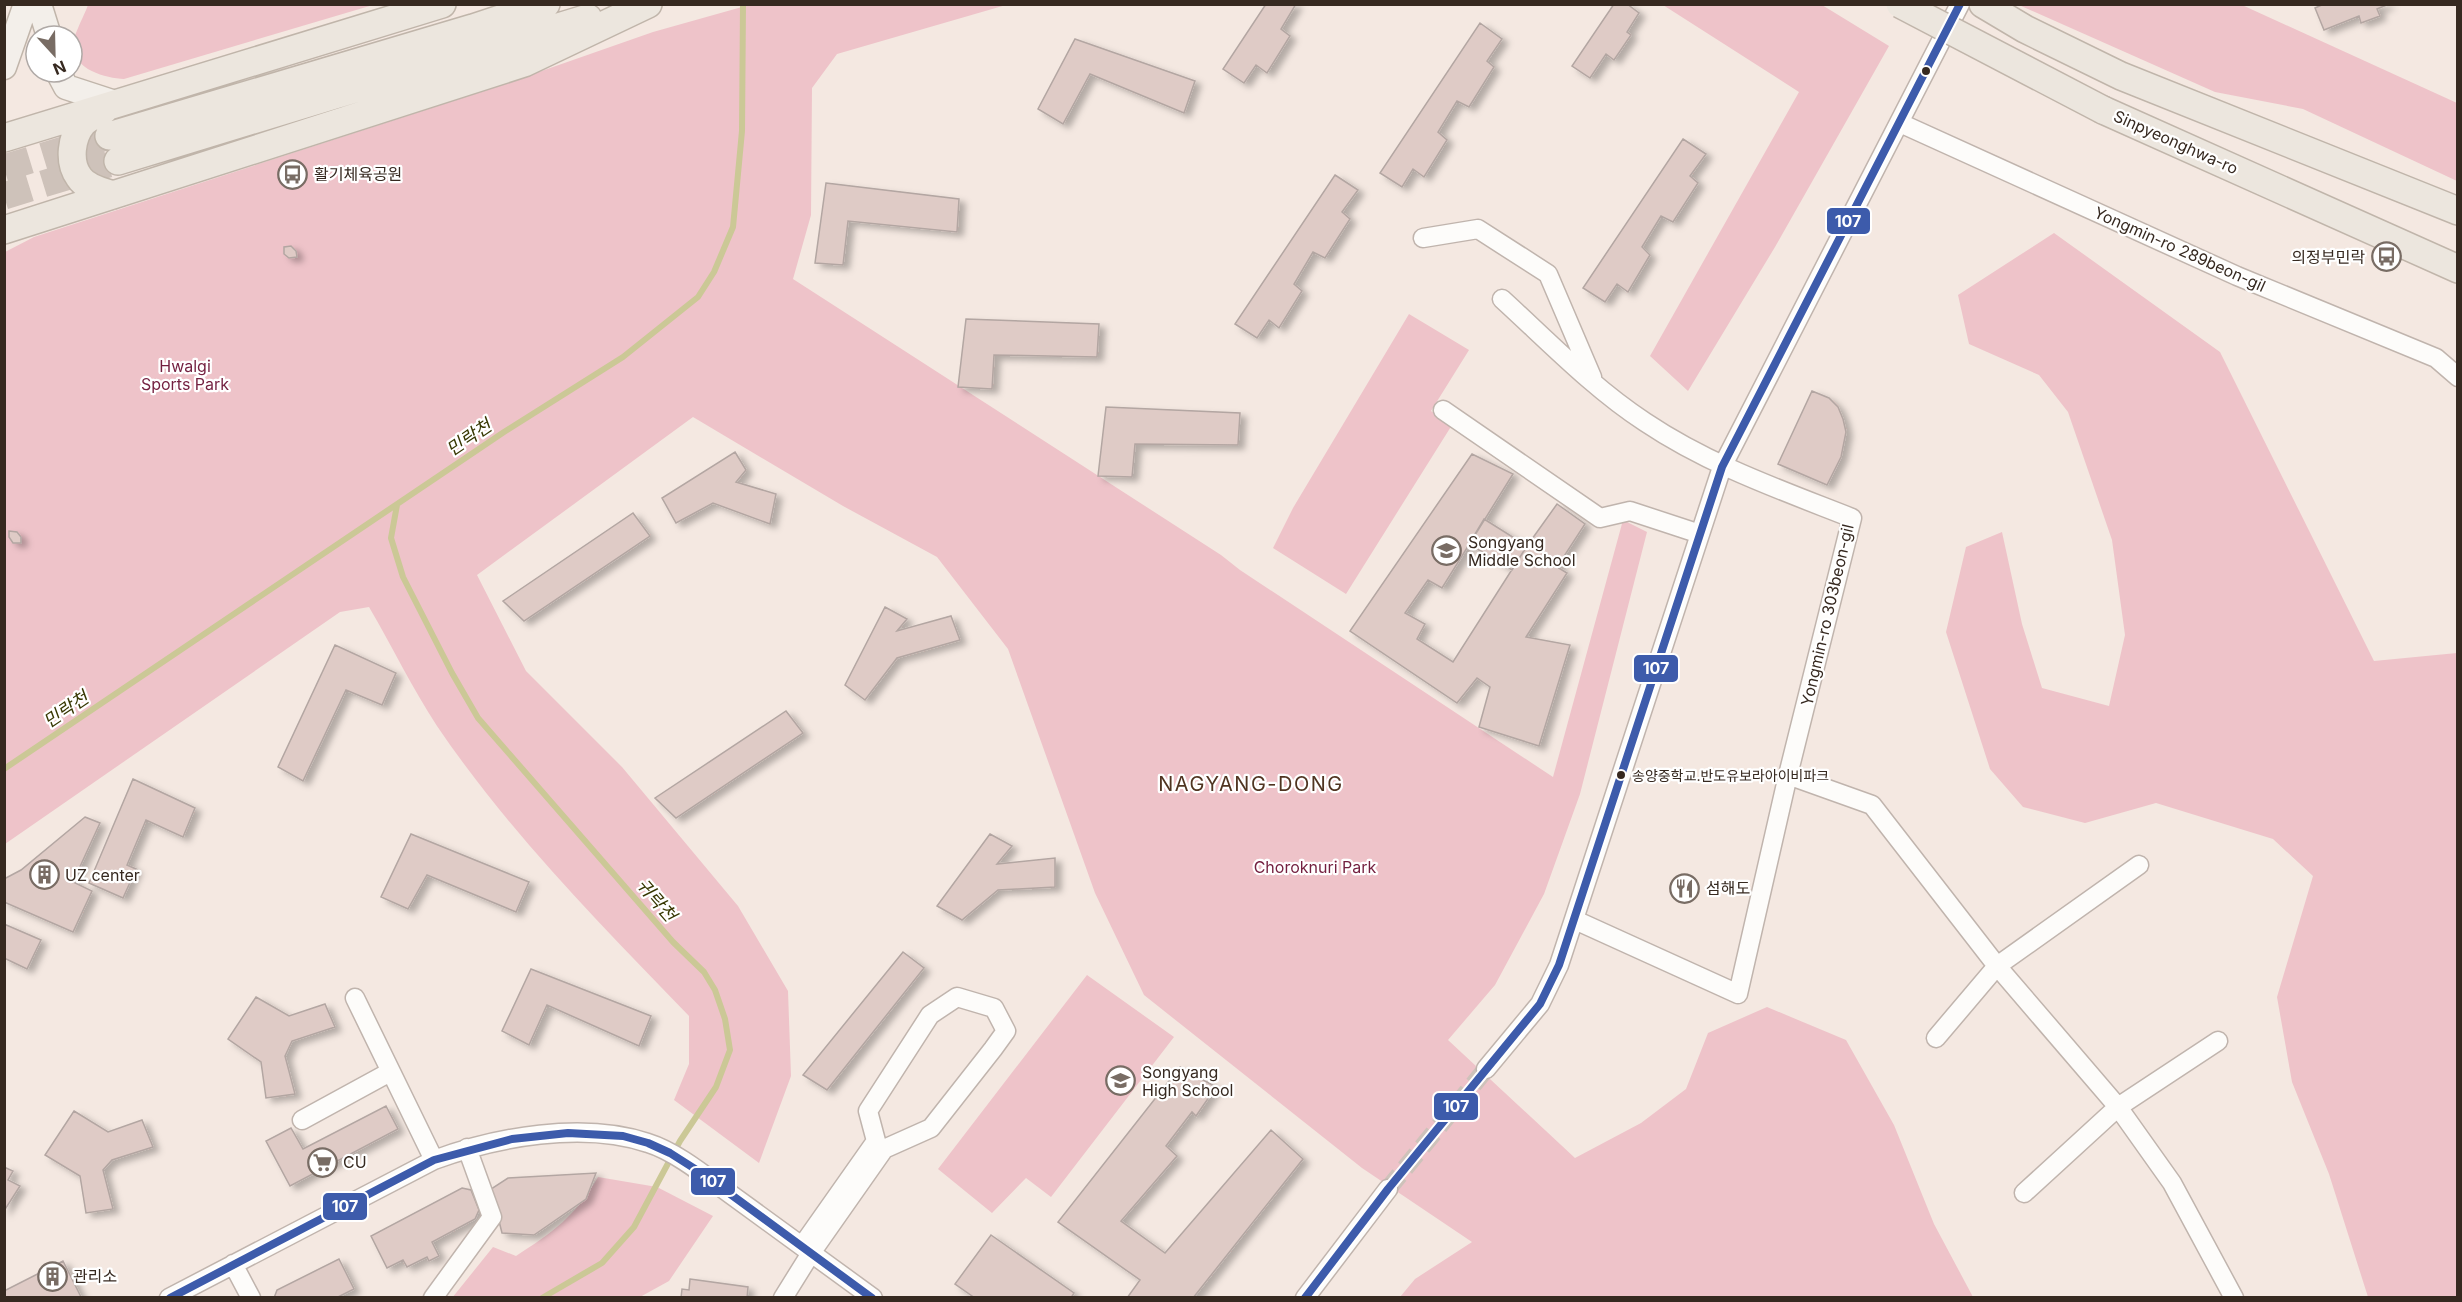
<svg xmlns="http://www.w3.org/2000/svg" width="2462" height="1302" viewBox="0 0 2462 1302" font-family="Inter,'Noto Sans KR',sans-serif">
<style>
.green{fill:#eec3c9}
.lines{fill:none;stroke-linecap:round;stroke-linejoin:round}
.stream{stroke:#cbc896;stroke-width:6}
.building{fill:#dfcbc6;stroke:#b3a6a2;stroke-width:1.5;filter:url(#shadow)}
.minor-tunnel{stroke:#cec2ba;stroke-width:18;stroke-dasharray:18 9;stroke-linecap:butt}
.highway-tunnel{stroke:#cec2ba;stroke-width:27;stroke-dasharray:27 14;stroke-linecap:butt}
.minor-casing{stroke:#c0b4ad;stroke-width:21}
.major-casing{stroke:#c0b5aa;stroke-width:27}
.highway-casing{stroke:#c0b5aa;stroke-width:30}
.minor{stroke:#fdfcfa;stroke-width:18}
.major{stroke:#f3efea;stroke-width:24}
.highway{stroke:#ece6de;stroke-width:27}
.highway-bridge-casing{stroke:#c0b5aa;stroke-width:30;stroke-linecap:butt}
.highway-bridge{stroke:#ece6de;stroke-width:27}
.bus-1-casing{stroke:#fff;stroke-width:12}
.bus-1{stroke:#3d5bab;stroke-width:8}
.bus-dot{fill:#362920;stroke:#fff;stroke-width:2}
.labels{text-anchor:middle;stroke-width:4.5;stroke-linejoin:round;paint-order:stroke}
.bus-label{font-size:14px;fill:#362920;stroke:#fff;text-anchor:start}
.street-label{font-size:16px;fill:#362920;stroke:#fff}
.poi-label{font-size:16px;fill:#362920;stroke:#fff;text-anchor:start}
.park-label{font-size:16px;fill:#731f3f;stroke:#fff}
.water-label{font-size:18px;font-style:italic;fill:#363600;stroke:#fff}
.quarter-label{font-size:20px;letter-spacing:1.5px;fill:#503421;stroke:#fff}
.line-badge{stroke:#fff;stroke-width:2}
.badge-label{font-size:16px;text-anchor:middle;font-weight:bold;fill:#fff}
</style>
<defs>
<filter id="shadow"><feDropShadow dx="6" dy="4" stdDeviation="3" flood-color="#0004"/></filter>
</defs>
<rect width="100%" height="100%" fill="#f4e8e1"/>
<!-- green -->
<path class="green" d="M88,5v-1l285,1 -249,74c-18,-1 -51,-9 -51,-34 0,-9 12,-31 15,-40z
M749,5h257l-169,49 -25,34 -1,127 -18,64 428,276 19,15 313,207 70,-257 24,12 -67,262 -36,100 -49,91 -47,55 127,118 66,-35 45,-34 22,-56 59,-26 79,33 48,85 40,99 39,73h-573l15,-18 57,-37 -110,-74 -218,-173 -49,-102 -87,-244 -71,-92 -94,-51 -150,-89 -216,158 49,96 96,96 116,139 50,85 3,85 -32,87 -85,-63 15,-36v-48c-89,-92 -180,-184 -252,-290 -25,-38 -45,-80 -68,-119l-29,5 -335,232v-592l29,-15 459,-149 160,-56z
M1663,5h159l67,41 -114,201 -87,144 -38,-35 149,-264z
M2019,5h223l215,98v78l-154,-72 -88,-17z
M2054,233l166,119 154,309 83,-8v644h-89l-39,-123 -37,-92 -15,-85 36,-121 -40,-37 -117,-36 -71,20 -62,-16 -33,-38 -44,-137 20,-85 36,-15 20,92 20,64 67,18 16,-71 -13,-95 -44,-128 -29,-37 -70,-31 -11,-49z
M1409,314l60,36 -38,61 21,14 -106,169 -73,-46 20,-40z
M1087,975l87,62 -123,160 -25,-19 -34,35 -54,-44z
M598,1177l59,10 56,29 -44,65 -29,16 -188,1 41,-51 23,9c37,-24 60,-40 82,-79z"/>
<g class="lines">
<!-- stream -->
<path class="stream" d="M397,505l-6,33 12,39 49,96 26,45 195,224 31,30 11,18 10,29 5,31 -14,37 -36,54 -46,86 -32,36 -60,35
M4,769l500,-337 119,-75 75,-60 16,-25 19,-45 9,-96 1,-127"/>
</g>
<!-- building -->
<path class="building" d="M1266,4h30l-15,25 9,7 -23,37 -11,-8 -12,18 -21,-14z
M1614,4h13l12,9 -12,19 4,3 -17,25 -8,-6 -16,24 -18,-12z
M2324,4h65l-12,5 3,7 -19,7 -2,-7 -35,14 -9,-22z
M1480,23l22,16 -15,22 7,6 -25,40 -12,-6 -19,31 9,8 -23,37 -11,-8 -11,18 -22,-14z
M1075,39l120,42 -11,32 -94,-39 -27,50 -25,-15z
M1683,139l23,15 -16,22 8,7 -25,39 -12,-6 -19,31 8,8 -22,37 -11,-8 -12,18 -22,-14z
M1335,175l23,15 -16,22 8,7 -25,39 -12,-6 -19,32 8,7 -23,37 -10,-8 -12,18 -22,-14z
M826,183l133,16 -2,33 -109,-11 -5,44 -28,-2z
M291,246l5,5 1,6 -8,1 -5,-4v-7z
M966,319l133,5 -2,33 -103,-2 -2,34 -34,-2z
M1812,391l17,7 9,9 5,12 3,13 -5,25 -14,28 -49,-21z
M1106,407l134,6 -2,32 -103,-1 -3,33 -34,-1z
M735,452l11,18 -10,12 40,12 -6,30 -57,-21 -37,20 -14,-25z
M1472,454l41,20 -71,114 -14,-8 -23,33 20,11 -8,15 36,23 74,-116 30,-42 28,20 -28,43 10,6 -41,64 44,8 -31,101 -60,-19 11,-40 -13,-9 -20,25 -107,-72z
M633,513l17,23 -126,85 -21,-20z
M1484,519l43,27 -15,24 -43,-26z
M9,531l8,1 4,5v6h-8l-4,-6z
M885,607l22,12 -10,12 54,-15 9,24 -63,18 -32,42 -20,-15z
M335,645l61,28 -14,32 -36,-15 -43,91 -25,-14z
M786,711l17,22 -127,85 -21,-20z
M133,779l62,29 -12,29 -37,-17 -19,45 9,4 -13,29 -34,-15z
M85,817l15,6 -27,59 19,9 -19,41 -69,-30v-23l17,-9z
M411,834l118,48 -13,30 -89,-37 -19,34 -27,-12z
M990,834l22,12 -15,18 58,-6v29l-57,3 -36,30 -25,-14z
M4,924l37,16 -14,29 -23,-11z
M903,952l21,16 -97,122 -24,-15z
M531,969l120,47 -12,30 -92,-41 -18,40 -27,-14z
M256,997l33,19 36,-12 10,23 -43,14 -7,15 10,38 -29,4 -5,-36 -33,-23z
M1180,1067l36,20 -20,29 -4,-4 -26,34 11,10 -56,65 44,32 106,-123 32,29 -110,139h-66l13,-18 -82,-58z
M386,1106l12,23 -108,57 -24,-45 25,-13 12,21z
M74,1111l34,21 34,-12 11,27 -41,13 -9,10 10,39 -27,4 -6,-37 -35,-21z
M4,1167l9,4 -5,9 12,6 -16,25z
M596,1173l-10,26 -52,36 -32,-2 -11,-44 17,-11z
M462,1188l9,2 8,20 -4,9 -43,23 7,14 -10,5 -2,-4 -20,10 -4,-7 -16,8 -16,-32z
M991,1235l83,58 -3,5h-96l-20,-14z
M339,1259l15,30 -18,9h-62l3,-8z
M63,1261l18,36 -77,1v-7z
M690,1279l58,8 -1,11h-66l1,-9 7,1z"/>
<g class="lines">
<!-- minor-tunnel -->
<path class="minor-tunnel" d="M1388,1189l98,-120"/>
<!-- highway-tunnel -->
<path class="highway-tunnel" d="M4,168l105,-32
M4,196l114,-35"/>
<defs>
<path id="minor" d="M1900,123l337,153 199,82 22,19
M1423,238l55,-9 70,45 44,103
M1502,299c46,42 91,89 143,123 64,43 136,68 207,96l-64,257 84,30 125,161 121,141 54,76 62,115
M1443,410l157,108 30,-7 70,23
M1575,920l163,74 50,-219
M355,998l79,162
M1936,1038l61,-72 142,-101
M1486,1069l54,-65 19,-39 163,-498 238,-463
M302,1120l88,-48
M2024,1193l94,-86 100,-66
M233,1264l18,34
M169,1298l265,-138c62,-23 149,-39 214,-17 29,9 60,35 85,53 46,34 93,68 140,102
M433,1298l59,-81 -25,-69
M783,1298l28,-45 73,-104 47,-21 62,-79 13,-18 -12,-23 -37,-11 -27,18 -62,96 8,30 -74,105
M1305,1298l83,-109"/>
<path id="major" d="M39,4l10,32
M4,67l22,-63
M58,72l8,15 49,16"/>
<path id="highway" d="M1983,4l42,25 96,47 337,135
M104,110c-7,4 -16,8 -21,13 -12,14 -15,39 -4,54 7,11 22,14 34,18
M2103,110l355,159
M109,136l364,-108 73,-24
M4,138l438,-134
M118,161l470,-143
M4,230l520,-167 124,-59"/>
</defs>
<!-- minor casing -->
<use href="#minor" class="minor-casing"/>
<!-- major casing -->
<use href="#major" class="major-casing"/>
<!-- highway casing -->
<use href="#highway" class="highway-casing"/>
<!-- minor -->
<use href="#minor" class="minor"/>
<!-- major -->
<use href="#major" class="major"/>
<!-- highway -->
<use href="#highway" class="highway"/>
<defs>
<path id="highway-bridge" d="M1900,4l203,106"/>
</defs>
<!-- highway-bridge casing -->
<use href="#highway-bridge" class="highway-bridge-casing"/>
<!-- highway-bridge -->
<use href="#highway-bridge" class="highway-bridge"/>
<defs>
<path id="bus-1" d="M170,1298l264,-138 78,-21 56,-6 55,3 25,7 22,10 33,21 169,124
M1305,1298l83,-109 152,-185 19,-39 163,-498 238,-463"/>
</defs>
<!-- bus-1 casing -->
<use href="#bus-1" class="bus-1-casing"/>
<!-- bus-1 -->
<use href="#bus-1" class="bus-1"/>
</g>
<!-- icons -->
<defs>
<symbol id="bus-ring" viewBox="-11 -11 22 22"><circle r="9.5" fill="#fff" stroke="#786c64" stroke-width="1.5"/><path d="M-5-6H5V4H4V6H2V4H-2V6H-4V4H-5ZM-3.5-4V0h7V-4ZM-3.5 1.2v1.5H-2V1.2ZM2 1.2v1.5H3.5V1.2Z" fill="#786c64"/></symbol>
<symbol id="school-ring" viewBox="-11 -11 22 22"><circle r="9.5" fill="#fff" stroke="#786c64" stroke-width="1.5"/><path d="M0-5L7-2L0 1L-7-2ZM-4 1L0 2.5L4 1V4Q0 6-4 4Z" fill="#786c64"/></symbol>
<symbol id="building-ring" viewBox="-11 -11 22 22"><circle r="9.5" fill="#fff" stroke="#786c64" stroke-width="1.5"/><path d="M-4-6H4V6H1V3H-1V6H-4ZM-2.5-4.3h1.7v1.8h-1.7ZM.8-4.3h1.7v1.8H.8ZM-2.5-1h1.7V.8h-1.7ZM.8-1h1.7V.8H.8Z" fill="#786c64"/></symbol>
<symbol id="restaurant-ring" viewBox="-11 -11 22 22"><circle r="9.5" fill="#fff" stroke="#786c64" stroke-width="1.5"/><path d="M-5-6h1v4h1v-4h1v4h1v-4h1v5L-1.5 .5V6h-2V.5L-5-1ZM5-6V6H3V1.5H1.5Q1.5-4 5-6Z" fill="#786c64"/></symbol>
<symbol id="supermarket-ring" viewBox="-11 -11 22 22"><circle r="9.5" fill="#fff" stroke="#786c64" stroke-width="1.5"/><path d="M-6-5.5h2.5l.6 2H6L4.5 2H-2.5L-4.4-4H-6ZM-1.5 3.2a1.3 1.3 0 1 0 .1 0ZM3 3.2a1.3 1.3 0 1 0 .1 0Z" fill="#786c64"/></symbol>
</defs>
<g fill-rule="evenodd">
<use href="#bus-ring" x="276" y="158" width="33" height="33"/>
<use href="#bus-ring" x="2370" y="240" width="33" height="33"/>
<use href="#school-ring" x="1430" y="534" width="33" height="33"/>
<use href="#building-ring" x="28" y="858" width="33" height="33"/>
<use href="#restaurant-ring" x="1668" y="872" width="33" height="33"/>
<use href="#school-ring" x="1104" y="1064" width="33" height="33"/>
<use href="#supermarket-ring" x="306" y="1146" width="33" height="33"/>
<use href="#building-ring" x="36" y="1260" width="33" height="33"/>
</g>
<!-- markers -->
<g class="bus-dot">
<circle cx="1926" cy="71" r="5"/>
<circle cx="1621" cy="775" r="5"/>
</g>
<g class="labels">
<!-- bus labels -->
<g class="bus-label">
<text x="1632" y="781">송양중학교.반도유보라아이비파크</text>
</g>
<!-- street labels -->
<g class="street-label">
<text transform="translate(2176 142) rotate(24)" y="6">Sinpyeonghwa-ro</text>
<text transform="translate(2180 249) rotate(24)" y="6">Yongmin-ro 289beon-gil</text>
<text transform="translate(1827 615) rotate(-77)" y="6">Yongmin-ro 303beon-gil</text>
</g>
<!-- poi labels -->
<g class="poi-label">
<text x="314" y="180">활기체육공원</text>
<text x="2365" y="263" text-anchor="end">의정부민락</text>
<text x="1468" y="548">Songyang<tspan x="1468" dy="18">Middle School</tspan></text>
<text x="65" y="881">UZ center</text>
<text x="1706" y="894">섬해도</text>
<text x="1142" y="1078">Songyang<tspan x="1142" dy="18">High School</tspan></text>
<text x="343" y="1168">CU</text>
<text x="73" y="1282">관리소</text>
</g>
<!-- park labels -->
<g class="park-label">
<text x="185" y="372">Hwalgi<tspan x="185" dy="18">Sports Park</tspan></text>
<text x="1315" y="873">Choroknuri Park</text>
</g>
<!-- water labels -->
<g class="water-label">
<text transform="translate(469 438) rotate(-34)" y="6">민락천</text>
<text transform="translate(66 710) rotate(-34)" y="6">민락천</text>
<text transform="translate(656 900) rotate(49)" y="6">귀락천</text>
</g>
<!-- quarter labels -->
<g class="quarter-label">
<text x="1251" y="791">NAGYANG-DONG</text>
</g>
</g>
<g class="line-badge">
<rect x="1826" y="207" width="45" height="28" rx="6" fill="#3d5bab"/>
<rect x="1633" y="654" width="46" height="29" rx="6" fill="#3d5bab"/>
<rect x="1433" y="1092" width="46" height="29" rx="6" fill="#3d5bab"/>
<rect x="690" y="1167" width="46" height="29" rx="6" fill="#3d5bab"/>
<rect x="322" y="1192" width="46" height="29" rx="6" fill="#3d5bab"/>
</g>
<g class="badge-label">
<text x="1848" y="227">107</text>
<text x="1656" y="674">107</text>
<text x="1456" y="1112">107</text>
<text x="713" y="1187">107</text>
<text x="345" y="1212">107</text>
</g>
<!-- border -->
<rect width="2462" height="1302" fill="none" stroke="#362920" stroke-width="12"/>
<!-- north arrow -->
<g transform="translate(54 54) rotate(158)"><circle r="28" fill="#ffffff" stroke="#afa9a6" stroke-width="1.5"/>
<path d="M0-4.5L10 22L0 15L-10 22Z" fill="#786c64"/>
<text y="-9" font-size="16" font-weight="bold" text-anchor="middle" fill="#362920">N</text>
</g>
</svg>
